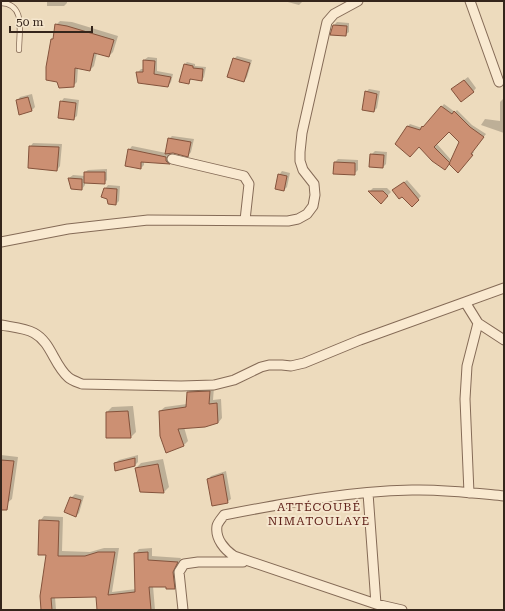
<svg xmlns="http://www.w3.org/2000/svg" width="505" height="611" viewBox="0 0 505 611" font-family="'Roboto Serif',serif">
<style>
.shadow{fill:#0003;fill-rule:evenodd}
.building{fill:#cc9073;stroke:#84533c}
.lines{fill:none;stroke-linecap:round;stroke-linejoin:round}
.service-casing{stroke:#856b57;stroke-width:6}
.minor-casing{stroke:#856b57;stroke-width:11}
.service{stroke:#f9e9d0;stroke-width:4.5}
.minor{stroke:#f9e9d0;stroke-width:9}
.labels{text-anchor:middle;stroke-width:4;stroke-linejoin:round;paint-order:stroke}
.neighbourhood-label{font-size:12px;letter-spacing:1px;fill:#61231b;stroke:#f5e6cd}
</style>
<rect width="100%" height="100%" fill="#eddbbd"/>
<!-- shadow -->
<path class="shadow" d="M47,1h20v2l-3,3h-17z
M284,1h19l-4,4z
M60,21l12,1 46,14 -5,16 -4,4 -12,-3 -3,13 -4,4 -12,-2 -1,14 -4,4 -21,-47 3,-2 1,-12z
M337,22l12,1v9l-4,3 -11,-10z
M237,56l15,4 -5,17 -3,4 -10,-22z
M148,57l9,1v13l16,3 -2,8 -3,4 -30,-4v-10l3,-3h3v-9z
M187,62l8,2v2l11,1 -2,10 -2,3 -10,-2 -4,5 -4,-18z
M468,77l8,11 -3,4 -17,-6z
M369,89l11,2 -3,17 -3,3 -8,-19z
M32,94l3,13 -3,3 -15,-9 3,-4z
M64,98l15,2 -2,16 -4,3 -12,-17z
M504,98v35l-23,-8 4,-6 15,2v-19z
M444,104l11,8 2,-2 15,15 14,9 -14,17 2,1 -16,20 -51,-45 3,-3 12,4 4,-3zM449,130l11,11 -8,20 -16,-18z
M172,136l22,3 -3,13 -3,4 -15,-4 -4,1v5l3,3 -2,2 -26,-2v4l-3,3 -12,-18 3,-4 34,7 3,-14z
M33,143l29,1 -2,22 -3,4 -27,-23z
M375,151l12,1 -1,12 -3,3 -12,-12z
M338,159l20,1v10l-4,4 -19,-12z
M107,169v11l-3,3 -19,-1v3l-3,4 -13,-11 4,-3 12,1v-4l3,-2z
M282,171l8,2 -3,14 -3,3 -5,-15z
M407,180l14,16 -9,10 -16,-18z
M108,185l12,1 -1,15 -3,3 -7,-1 -4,-14z
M373,188h14l4,4 -10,10 -11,-11z
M214,387l-1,13 8,-1 1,19 -4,5 -34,4 4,14 -5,5 -23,-35 5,-4 22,-3 1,-11 4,-5z
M133,406l3,26 -5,5 -24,-25 5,-5z
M1,455l17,2 -6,42 -5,4 -6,-1z
M138,455v7l-3,3 -20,-2 4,-3z
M163,459l6,28 -5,5 -28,-24 5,-5z
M226,471l5,28 -4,3 -19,-22 3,-4z
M75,494l9,2 -5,17 -3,3 -5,-18z
M44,516l19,1 -1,34 28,1 14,-4h15l-7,44 24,-3 -1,-35 4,-5 13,-1v8l29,2 -4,9 2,17 -5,4 -7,-2h-14l2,24h-57l-1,-14 -42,1 1,13h-14l5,-56 -7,-33z"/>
<!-- building -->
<path class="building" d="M55,24l12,2 47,14 -5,17 -15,-4 -4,18 -15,-3 -1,19 -15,1 -2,-6 -11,-2v-13l5,-28h2z
M333,25l14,1 -1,10 -16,-1z
M233,58l17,5 -6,19 -17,-5z
M143,60l12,1 -1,13 17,3 -3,10 -30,-4 -2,-11h7z
M184,64l9,2v2l10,1 -1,12 -12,-2 -1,5 -10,-2z
M464,80l10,12 -13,10 -10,-13z
M365,91l12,3 -3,18 -12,-2z
M28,97l4,14 -13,4 -3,-15z
M60,101l16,2 -2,17 -16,-2z
M441,106l11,8 2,-3 16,16 14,10 -13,17 2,1 -15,18 -9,-9 10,-22 -10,-10 -15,15 16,16 -5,7 -13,-9 -13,-14 -9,10 -15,-13 12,-18 13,4 2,-4 1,1z
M168,138l23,4 -3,15 -15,-4 -8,1z
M29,146l30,1 -2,24 -29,-3z
M128,149l38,8v4l4,3 -29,-2v7l-16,-3z
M370,154l14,1 -1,13 -14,-1z
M334,162l21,1v12l-22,-1z
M84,172h21v12l-21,-1z
M278,174l9,2 -3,15 -9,-2z
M68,178l14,1v11l-11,-1z
M404,182l15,18 -7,7 -10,-10 -3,2 -7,-9z
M104,188l13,1 -1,16 -8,-1 -1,-5 -6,-2z
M368,191h15l5,5 -7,8z
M210,391l-1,13 8,-1 1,20 -13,4 -27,2 6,17 -18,7 -6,-17 -1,-25 27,-4 1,-15z
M128,411l3,27h-25v-26z
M135,458v8l-20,5 -1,-8z
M1,460l13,1 -7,49h-6z
M158,464l6,29 -24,-1 -5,-24z
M223,474l5,29 -16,3 -5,-27z
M70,497l11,3 -5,17 -12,-5z
M39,520l20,1 -1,35h27l13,-4h17l-7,43 27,-3 -1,-39 14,-1v8l30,2 -5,10 2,17h-9v-2h-17l2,23h-54l-1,-13 -45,1 1,12h-11l-1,-14 6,-41h-8z"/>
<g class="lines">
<defs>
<path id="service" d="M1,3c25,1 18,29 18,47"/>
<path id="minor" d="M470,1l29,81
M172,159l72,17 5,8 -4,36
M1,242l67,-13 80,-9 140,1 10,-2 9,-5 6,-8 2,-11 -1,-11 -11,-14 -3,-9v-9l2,-19 25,-111 7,-8 24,-13
M465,302l13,21 26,17
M1,325c10,2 24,3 33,8 17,9 20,32 34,44 3,3 9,5 14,7l99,2 33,-1 20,-5 27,-13 8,-2h13l9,1 13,-3 56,-23 144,-52
M368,493l8,111
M469,493l-4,-94 2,-33 11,-43
M183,610l-4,-38 5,-8 14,-2h45
M402,610l-26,-6 -142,-48c-9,-6 -19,-17 -17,-30 1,-4 5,-8 7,-11 62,-12 125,-24 188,-25 31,-1 62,3 92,6"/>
</defs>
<!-- service casing -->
<use href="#service" class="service-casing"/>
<!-- minor casing -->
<use href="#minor" class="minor-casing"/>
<!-- service -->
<use href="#service" class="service"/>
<!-- minor -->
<use href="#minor" class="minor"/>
</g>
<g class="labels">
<!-- neighbourhood labels -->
<g class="neighbourhood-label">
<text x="319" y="511">ATTÉCOUBÉ<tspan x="319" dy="14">NIMATOULAYE</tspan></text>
</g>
</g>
<!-- border -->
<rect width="505" height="611" fill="none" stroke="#35251b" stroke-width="4"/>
<!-- scale -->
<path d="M10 26v6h82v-6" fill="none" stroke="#35251b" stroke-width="2"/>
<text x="16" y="26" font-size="12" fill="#35251b" stroke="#f5e6cd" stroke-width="3" paint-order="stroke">50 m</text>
</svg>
